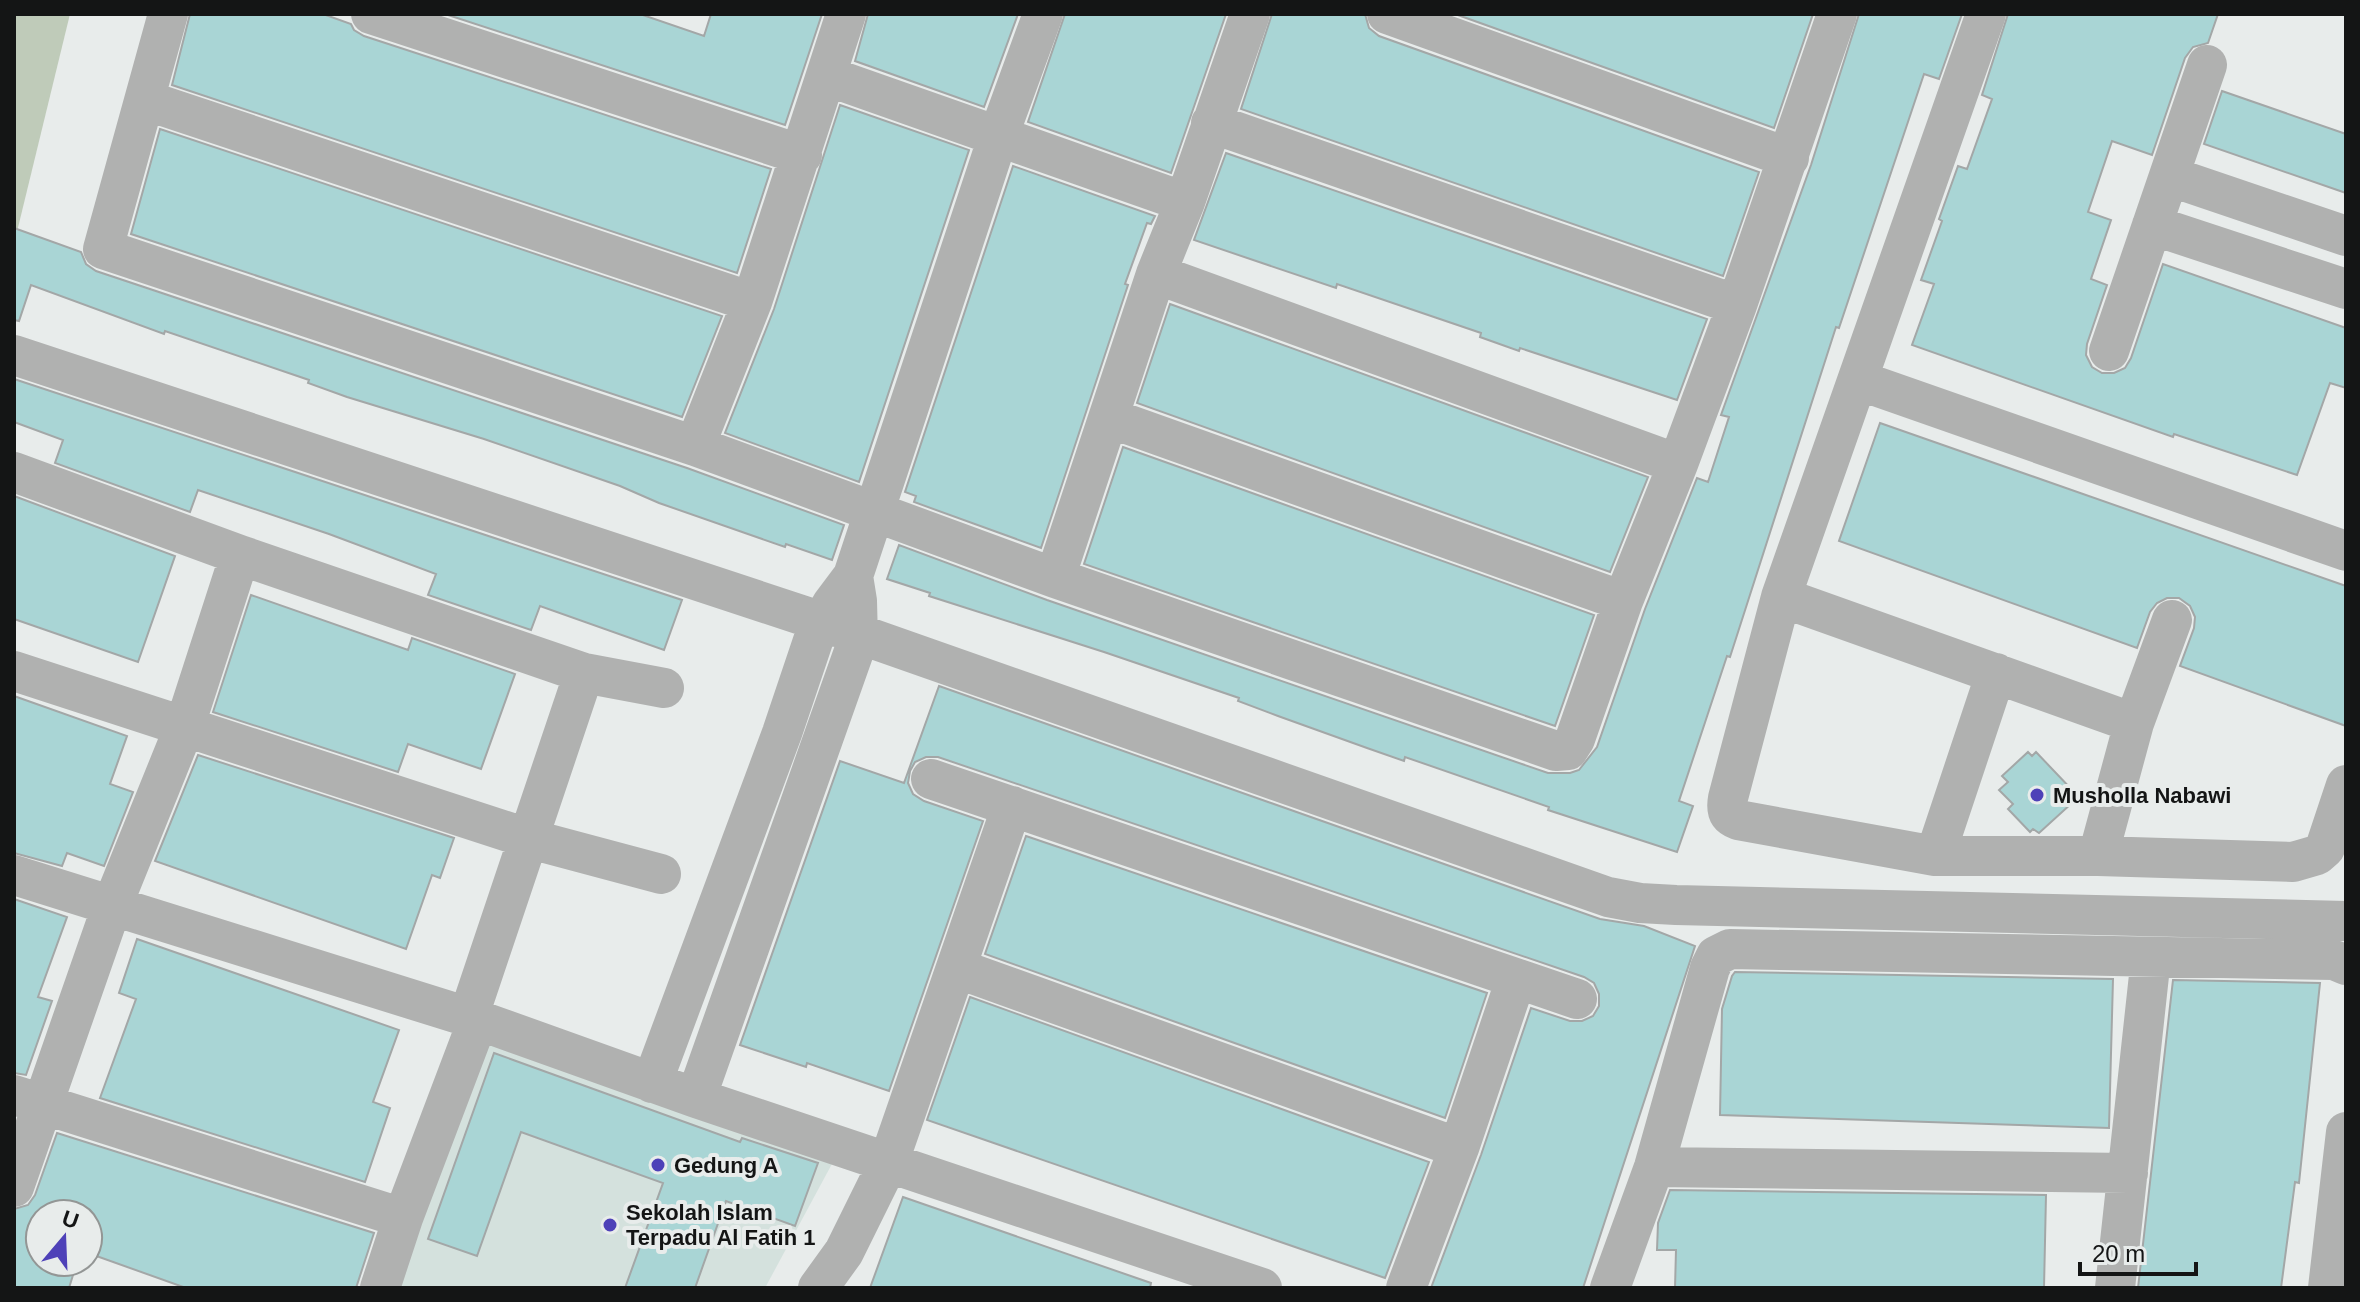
<svg xmlns="http://www.w3.org/2000/svg" width="2360" height="1302" viewBox="0 0 2360 1302" font-family="Helvetica,sans-serif">
<style>
.built{fill:#d4e1dd}
.green{fill:#bfcbb9}
.building{fill:#a9d5d5;stroke:#a3a7a7;stroke-width:2}
.lines{fill:none;stroke-linecap:round;stroke-linejoin:round}
.minor{stroke:#b0b1b0;stroke-width:40}
.poi-dot{fill:#4e41b8;stroke:#e8eceb;stroke-width:3}
.labels{text-anchor:middle;stroke-width:8;stroke-linejoin:round;paint-order:stroke}
.poi-label{font-size:22px;font-weight:bold;fill:#141515;stroke:#e8eceb;text-anchor:start}
</style>
<rect width="100%" height="100%" fill="#e8eceb"/>
<!-- built -->
<path class="built" d="M488,1040l345,122 -68,126h-367z"/>
<!-- green -->
<path class="green" d="M14,14h56l-56,230z"/>
<!-- building -->
<path class="building" d="M190,14h133l28,10 3,6 10,6 407,133 -34,104 -565,-188z
M445,14h195l64,22 7,-22h111l-37,111z
M868,14h150l-34,93 -129,-46z
M1065,14h161l-55,159 -143,-51z
M1272,14h93l4,14 10,8 380,136 -36,104 -482,-167z
M1455,14h358l-39,114z
M1859,14h103l-23,65 -15,-5 -85,254 -3,-1 -106,330 -3,-1 -48,145 14,5 -16,46 -129,-42 1,-3 -144,-50 -1,4 -37,-13 -89,-32 -40,-15 1,-3 -135,-46 -175,-56 1,-3 -43,-14 12,-34 148,55 501,173h22l9,-3 18,-23 48,-138 52,-131 11,4 21,-65 -8,-2 90,-250z
M2008,14h210l-10,29 -15,4 -8,11 -33,97 -40,-14 -24,71 23,8 -20,59 16,6 -20,59 -1,11 6,12 10,6h12l11,-5 6,-10 32,-94 183,64v60l-16,-5 -33,92 -123,-41 -1,3 -261,-92 22,-61 -13,-4 21,-59 -3,-2 19,-53 9,3 25,-70 -10,-4z
M2222,91l124,43v59l-142,-49z
M840,105l129,45 -110,332 -134,-49 49,-124z
M160,129l562,187 -40,101 -551,-183z
M1226,153l481,166 -30,81 -157,-52 -1,3 -39,-14 1,-4 -144,-49 -1,4 -142,-48z
M1013,166l142,50 -4,8 -4,-1 -22,61 3,1 -87,263 -127,-46 2,-6 -11,-4z
M14,228l67,24 5,12 10,7 591,197 157,57 -12,35 -46,-16 -1,3 -126,-44 -39,-17 -136,-47 -137,-42 -39,-14 1,-3 -144,-49 -1,3 -133,-49 -12,36 -5,-1z
M1170,304l478,173 -38,95 -473,-169z
M14,379l668,221 -18,50 -124,-44 -9,24 -103,-35 8,-21 -107,-40 -131,-44 -8,22 -135,-49 8,-23 -49,-18z
M1880,423l466,163v140l-166,-60 14,-38 1,-11 -5,-11 -11,-8h-12l-10,5 -7,9 -13,36 -298,-107z
M1123,447l471,168 -39,111 -471,-162z
M14,496l161,60 -37,106 -124,-43z
M251,595l157,55 4,-12 103,36 -34,95 -73,-25 -10,28 -185,-60z
M939,686l661,233 44,7 51,20 -112,342h-152l50,-133 50,-147 39,13h12l11,-5 6,-10v-12l-5,-11 -10,-6 -646,-220h-12l-11,5 -5,9 -2,12 5,11 11,7 59,20 -94,270 -82,-28 -1,4 -66,-22 100,-284 64,22z
M14,696l113,40 -17,48 23,8 -29,74 -37,-13 -5,13 -48,-13z
M2028,752l4,4 4,-4 38,40 -7,6 5,5 -33,30 -6,-4 -3,3 -22,-23 5,-5 -14,-14 9,-8 -6,-6z
M198,755l256,83 -14,40 -8,-3 -26,74 -251,-88z
M1026,836l461,157 -42,125 -460,-164z
M14,899l53,18 -29,80 14,4 -26,74 -12,-2z
M137,939l262,91 -26,72 17,6 -25,74 -265,-84 36,-99 -17,-6z
M1735,972l378,7 -4,149 -389,-13 2,-106 10,-33z
M2173,980l147,3 -21,200 -4,-1 -14,106h-143z
M970,997l459,165 -44,116 -458,-158z
M494,1053l246,89 2,-4 76,25 -23,63 -69,-25 -31,87h-70l38,-105 -142,-51 -44,124 -49,-17z
M57,1133l317,100 -18,55h-170l-98,-35v-39h-48v48h37l-8,26h-55v-79l14,-4 7,-10z
M1670,1190l376,5 -2,93h-369l1,-38h-19l1,-27z
M903,1197l248,86 -1,5h-280z"/>
<g class="lines">
<!-- minor -->
<path class="minor" d="M168,14l-65,235 592,197 360,132 501,173 12,-1 7,-11 48,-138 55,-137 59,-159 100,-291
M371,14l431,141
M1387,14l402,144
M1986,14l-205,583 -53,201c-2,11 -1,18 10,22l197,36h163l195,6 24,-7 8,-7 21,-63
M827,76l358,126
M145,100l607,202
M1211,123l526,182
M2169,176l177,60
M2152,225l194,64
M1156,274l522,190
M2109,351l98,-286
M14,355l845,279 749,263 32,6 36,2 670,16
M1858,380l488,171
M1110,418l513,183
M695,446l57,-144 94,-288
M14,472l226,83 344,118 80,15
M853,576l145,-439 45,-123
M1055,578l101,-304 29,-72 65,-188
M1781,597l353,126
M14,671l516,168 131,35
M931,779l646,220
M1935,856l61,-183
M2098,856l36,-133 38,-103
M14,875l464,145 218,78 566,190
M956,968l503,180
M468,1018l116,-345
M652,1083l130,-350 34,-101 16,-28 21,-28 4,25 1,39 -162,458
M14,1095l389,123
M1654,1167l474,6
M14,1187l98,-281 72,-178 56,-173
M380,1288l23,-70 75,-198
M818,1288l26,-36 45,-91 123,-355
M1406,1288l53,-140 57,-169
M1610,1288l44,-121 56,-199 6,-12 14,-7 604,11 12,5
M2115,1288l36,-331
M2328,1288l18,-156"/>
</g>
<!-- markers -->
<g class="poi-dot">
<circle cx="2037" cy="795" r="8"/>
<circle cx="658" cy="1165" r="8"/>
<circle cx="610" cy="1225" r="8"/>
</g>
<g class="labels">
<!-- poi labels -->
<g class="poi-label">
<text x="2053" y="803">Musholla Nabawi</text>
<text x="674" y="1173">Gedung A</text>
<text x="626" y="1220">Sekolah Islam<tspan x="626" dy="25">Terpadu Al Fatih 1</tspan></text>
</g>
</g>
<!-- border -->
<rect width="2360" height="1302" fill="none" stroke="#141515" stroke-width="32"/>
<!-- north arrow -->
<g transform="translate(64 1238) rotate(19)"><circle r="38" fill="#e8eceb" stroke="#939695" stroke-width="2"/>
<path d="M0-6L14 30L0 20L-14 30Z" fill="#4e41b8"/>
<text y="-12" font-size="22" font-weight="bold" text-anchor="middle" fill="#141515">U</text>
</g>
<!-- scale -->
<path d="M2080 1262v12h116v-12" fill="none" stroke="#141515" stroke-width="4"/>
<text x="2092" y="1262" font-size="24" fill="#141515" stroke="#e8eceb" stroke-width="6" paint-order="stroke">20 m</text>
</svg>
